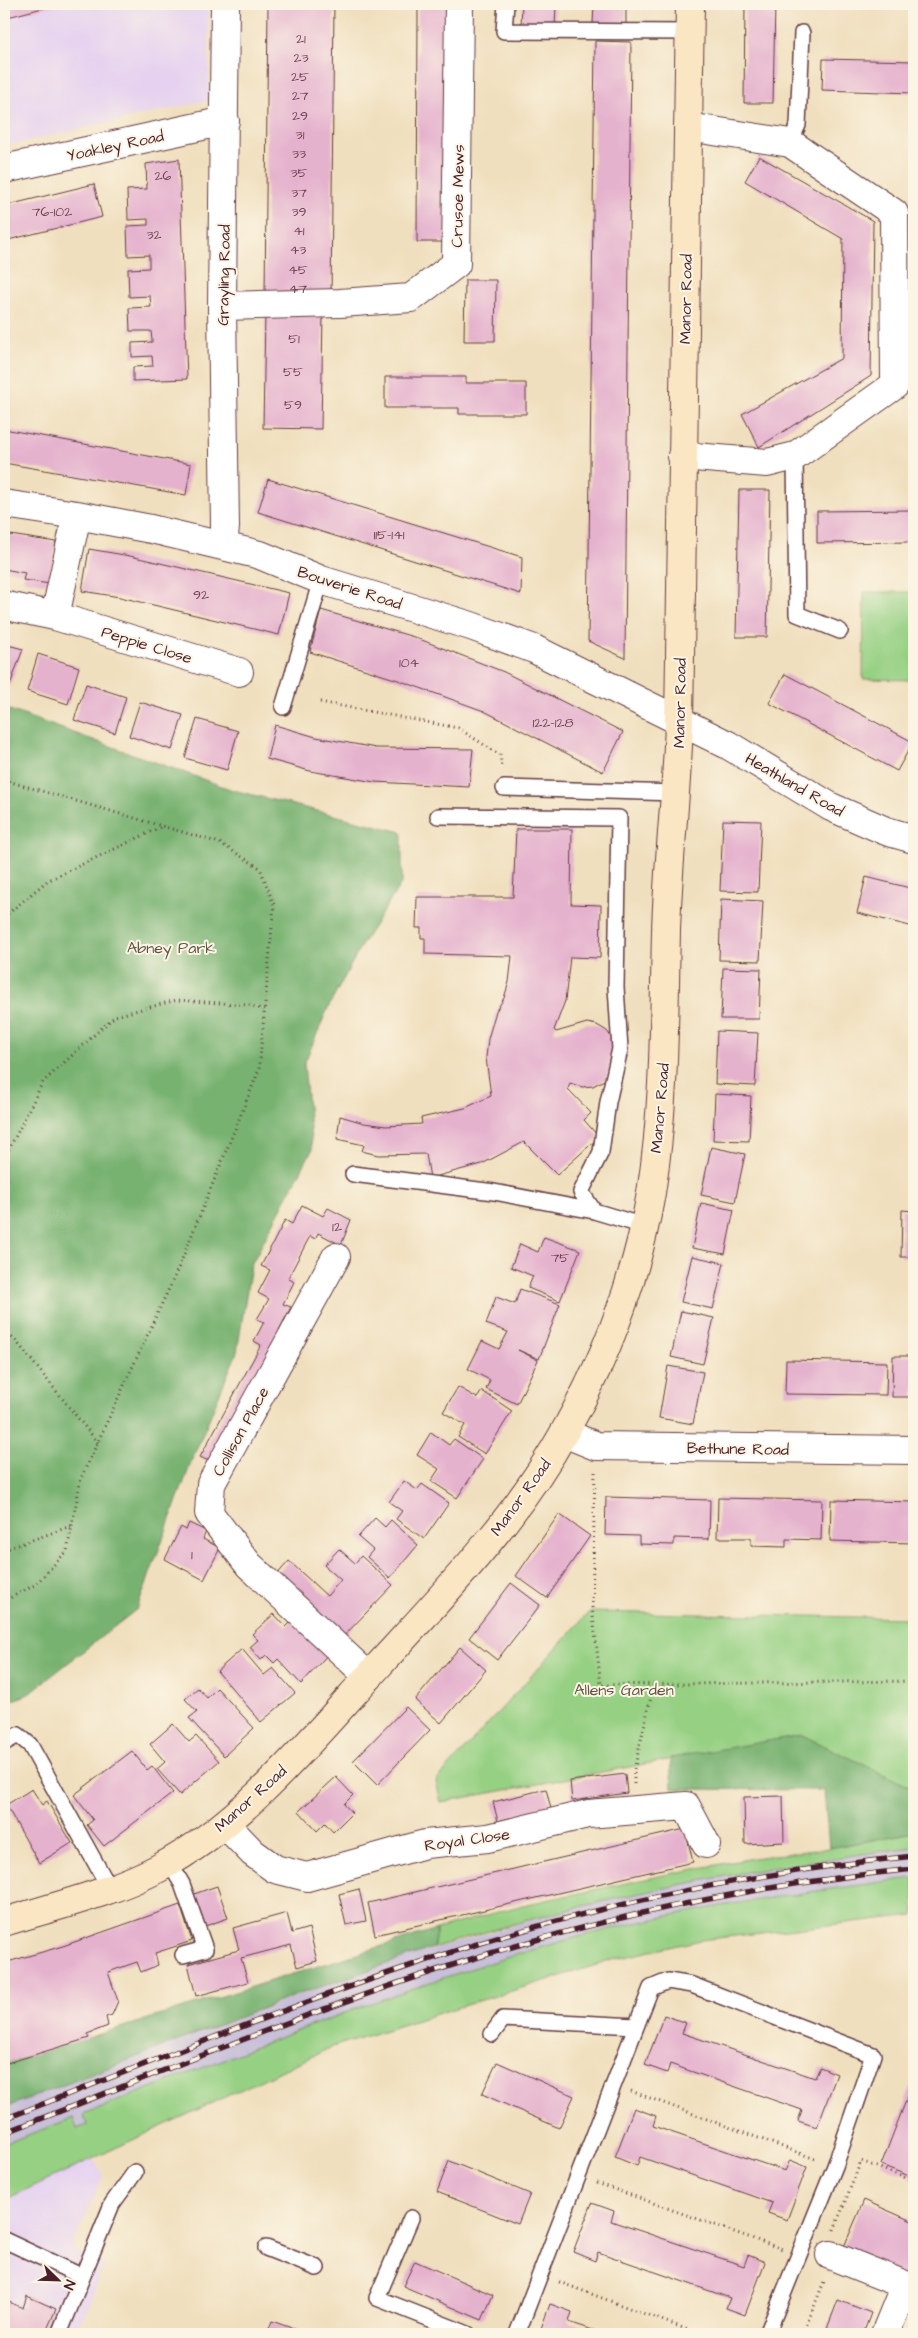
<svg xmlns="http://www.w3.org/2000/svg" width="918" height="2338" viewBox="0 0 918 2338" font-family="'Architects Daughter',sans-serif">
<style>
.built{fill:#e6d2f0}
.industrial{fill:#c8bfd8}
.green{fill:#96d083;stroke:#707857}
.forest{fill:#78b271;stroke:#61684e}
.building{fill:#e5b2ce}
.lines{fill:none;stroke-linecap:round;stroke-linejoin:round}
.service-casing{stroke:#633c41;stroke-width:18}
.minor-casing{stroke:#633c41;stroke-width:30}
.tertiary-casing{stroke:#633c41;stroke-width:30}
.secondary-casing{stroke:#633c41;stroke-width:30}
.path{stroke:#633c41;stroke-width:3;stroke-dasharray:1 4;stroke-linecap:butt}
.service{stroke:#fff;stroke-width:15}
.minor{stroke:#fff;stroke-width:28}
.tertiary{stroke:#fff;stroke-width:28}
.secondary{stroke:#fbe6c4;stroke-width:28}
.rail-casing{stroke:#4a1f2b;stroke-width:5.5}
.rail{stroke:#fcf5e5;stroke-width:4;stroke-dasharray:11;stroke-linecap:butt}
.labels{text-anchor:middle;stroke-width:4;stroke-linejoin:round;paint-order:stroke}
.number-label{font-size:14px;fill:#714454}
.street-label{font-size:16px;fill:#4a1f2b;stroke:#fcf5e5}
.park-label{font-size:16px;fill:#615445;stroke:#fcf5e5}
</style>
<rect width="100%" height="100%" fill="#fcf5e5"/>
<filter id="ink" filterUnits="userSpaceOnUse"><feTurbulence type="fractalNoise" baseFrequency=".02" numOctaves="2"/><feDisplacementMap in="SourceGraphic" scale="10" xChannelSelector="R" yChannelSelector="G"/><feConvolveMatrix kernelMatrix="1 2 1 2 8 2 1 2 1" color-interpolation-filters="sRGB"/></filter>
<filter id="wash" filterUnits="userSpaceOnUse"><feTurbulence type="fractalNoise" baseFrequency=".0096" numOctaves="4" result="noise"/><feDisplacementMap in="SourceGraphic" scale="20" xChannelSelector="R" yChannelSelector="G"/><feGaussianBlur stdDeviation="1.12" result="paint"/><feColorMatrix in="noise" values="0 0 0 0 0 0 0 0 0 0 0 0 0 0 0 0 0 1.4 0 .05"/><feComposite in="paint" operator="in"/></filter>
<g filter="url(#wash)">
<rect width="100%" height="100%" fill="#f0dfbe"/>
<!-- built -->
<path class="built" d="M4,4h205v96l-205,46z
M92,2157l11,19 -32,73 34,14 -28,71h-73v-134z"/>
<!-- industrial -->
<path class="industrial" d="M914,1847v31l-166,23 -179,39 -93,27 -88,30 -304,117 4,11 -11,4 -4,-11 -69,26v-36l372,-142 180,-53 97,-24 86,-17z"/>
<!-- green -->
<path class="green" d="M864,592h50v88l-51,-1z
M589,1612l325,6v167h-8l-104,-50 -361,67 -5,-21z
M914,1832v15c-163,21 -324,51 -481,101l4,-19 86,-24 146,-31 84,-16 76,-10z
M914,1878v37l-213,25 -85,19 -186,57 -98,31 -328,153v-56l69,-26 4,11 10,-4 -3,-11c159,-61 318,-129 483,-174 113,-31 231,-47 347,-62z"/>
<!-- forest -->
<path class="forest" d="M4,708l229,82 169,42v50l-41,64 -33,62 -24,56 8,86 -61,115 -14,87 -45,108 -55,149 -110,86 -23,8z
M802,1735l104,50h8v47l-85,16 -5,-58 -152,-1 -2,-31z
M437,1929l-4,19 -133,46 -296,114v-44z"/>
<g id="blocks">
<!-- building -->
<path class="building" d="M4,4h54l-54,14z
M268,4h66l-3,294 -66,-1z
M418,4h30l-1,238h-30z
M522,4h34l-1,23 -34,-1z
M594,4h32v20h-33z
M745,4h30l-2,99h-29z
M595,41l36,1 -6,616 -37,-17z
M823,59l91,2v32l-92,-3z
M759,156l114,65 -2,155 -112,71 -17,-33 100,-56 1,-119 -98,-58z
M179,159l8,220 -54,2v-14l20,-1 -1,-10 -20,1v-14l20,-1v-2l-1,-9h-21l-1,-23 22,-1 -1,-11 -21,1 -1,-28 21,-1v-13l-21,1 -1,-30 21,-1v-6l-20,1 -1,-30 20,-1 -1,-25z
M94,184l8,33 -98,24v-35z
M465,280h31l-1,61h-31z
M265,313l58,1 -2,115 -58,-1z
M385,377h81v6h60v31h-67v-6h-74z
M4,429l187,35 -5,31 -182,-32z
M268,479l254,78 -1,37 -263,-82z
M739,490h31l-3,147h-31z
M914,510v32l-97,1v-32z
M4,534l52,8 -6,42 -27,-4 2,-7 -21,-4z
M89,549l41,7 159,37 -10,42 -159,-38 -38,-6z
M321,610l93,27 90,35 119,60 -20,40 -119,-61 -86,-31 -88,-28z
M4,644l19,5 -13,36 -6,-2z
M38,654l41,13 -11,37 -41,-13z
M785,674l128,68 -16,29 -128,-68z
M86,684l40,13 -11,36 -41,-13z
M140,702l43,13 -11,35 -43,-14z
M197,719l41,12 -11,39 -42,-12z
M275,725l41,12 60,11 97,1 -4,38 -94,-5 -65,-11 -43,-12z
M723,820l38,1 -3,71 -38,-1z
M516,829h56l-1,75 30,1 -1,53 -30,-1 -5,44 -11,29 2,2 31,-9 10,2 10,6 7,10 3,10 -11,28 -13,7 -11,1 -12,-4 -2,6 23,24 -7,7 15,17 -42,38 -33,-33 -42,22 -52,14 -4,-24 -48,1 -16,-4 2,-6 -27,-6 3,-23 24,7 22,3 36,-2 -1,-6 44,-10 26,-12 -5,-38 2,-19 8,-28 8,-13 5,-16 3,-26 -87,-2v-16h-4v-10h-5l1,-31h96z
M866,877l48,12v38l-57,-14z
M721,899l42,2 -3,60 -41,-1z
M723,968l38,1 -2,50h-38z
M717,1031l41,2 -3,53 -40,-2z
M715,1094l36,2 -2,45 -36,-1z
M711,1147l34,7 -10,48 -34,-7z
M701,1203l33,7 -9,44 -33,-6z
M302,1205l21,11 5,-8 23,12 -10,25 -23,-12 -3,6 -5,-3 -22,42 6,4 -11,22 8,3 -12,23 10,5 -72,130 -17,-8 61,-112 -7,-4 10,-19 -7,-3 12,-20 -11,-6 12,-23 -9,-4 24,-46 7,4z
M902,1210l12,1v46h-13z
M544,1237l36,13 -20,51 -32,-13 5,-12 -22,-9 9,-23 18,8z
M692,1256l32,7 -11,46 -32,-7z
M520,1289l40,15 -21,55 -21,-9 20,10 -21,44 -31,-15 4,-9 -22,-11 14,-28 17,8 9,-17 -22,-8 10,-27 19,7z
M681,1311l33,7 -11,46 -32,-7z
M893,1356h21v41h-22z
M786,1360l101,2 -1,33 -101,-1z
M668,1366l35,6 -10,52 -34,-6z
M458,1387l19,11 5,-7 30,20 -27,43 -27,-17 7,-12 -22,-13z
M431,1432l18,13 5,-6 29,20 -26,39 -26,-17 8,-12 -22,-14z
M404,1481l13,9 5,-6 27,19 -25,36 -28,-20 6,-8 -13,-9z
M606,1497l104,3 -1,39 -35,-1v7l-35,-1v-8l-34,-1z
M718,1498l104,2 -1,40 -35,-1v8l-35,-1v-8h-34z
M831,1500l83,2v41l-84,-2z
M559,1514l31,22 -43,62 -31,-22z
M375,1518l10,9 6,-7 27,25 -28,33 -23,-21 6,-7 -15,-13z
M189,1523l17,8 -3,8 17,9 -16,32 -39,-21 16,-32 5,3z
M339,1549l16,14 6,-7 32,29 -54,56 -65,-63 15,-17 38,35 14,-16 -17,-15z
M511,1583l29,22 -43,55 -28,-22z
M274,1614l12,13 6,-6 39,30 -30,33 -23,-25 -4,4 -8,-8 -5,5 -11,-13 8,-7 -6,-6z
M460,1647l26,23 -45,53 -26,-23z
M242,1649l22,26 9,-7 22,25 -34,29 -44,-51z
M198,1688l9,10 10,-10 37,40 -30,28 -35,-38 8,-6 -12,-13z
M406,1707l24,23 -53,55 -24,-24z
M173,1724l16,18 7,-6 23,25 -39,34 -23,-26 8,-7 -15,-18z
M132,1751l15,19 5,-4 21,27 -69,53 -17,-21 6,-5 -19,-25z
M625,1774l2,19 -55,8 -2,-20z
M336,1777l17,18 -9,9 8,9 -19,19 -8,-9 -8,8 -18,-20z
M32,1789l10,16 5,-4 25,42 -33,20 -33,-58z
M546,1789l5,20 -53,12 -5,-19z
M783,1796l1,46 -39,2 -1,-47z
M685,1829l8,33 -318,73 -7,-32z
M217,1886l11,32 -23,8 -11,-32z
M359,1889l7,32 -20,4 -7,-31z
M180,1905l12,36 -37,12 3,12 -17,7 -4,-10 -29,10 10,29 -6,14 -6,2 2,9 -21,8 2,4 -85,26v-101l59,-17z
M287,1913l5,20 17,-5 8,33 -20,6 -6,-22 -50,13 7,24 -52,14 -8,-32 51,-14 -6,-22z
M664,2015l22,8 -4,10 133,45 5,-11 17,7 -20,53 -19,-6 4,-11 -132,-46 -3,9 -22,-8z
M497,2062l77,34 -15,32 -77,-34z
M914,2080v98l-33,-13z
M634,2108l22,8 -3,10 132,45 5,-11 17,7 -20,53 -19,-7 4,-10 -132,-46 -3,9 -22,-9z
M449,2161l81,33 -12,30 -81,-32z
M864,2200l50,22v58l-71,-31z
M592,2203l22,8 -3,10 133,45 4,-11 17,7 -20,53 -19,-7 4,-10 -132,-46 -3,9 -22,-9z
M415,2261l78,34 -11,25 -79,-34z
M27,2296l29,13 -11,25h-41v-34l19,8z
M838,2300l33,13 -8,21h-38z
M550,2304l22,8 -3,10 36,12h-66z
M272,2321l36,13h-41z"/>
</g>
</g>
<g filter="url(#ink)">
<use href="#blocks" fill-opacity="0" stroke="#633c41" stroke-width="1"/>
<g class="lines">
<defs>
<path id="service" d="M506,4l-2,27 186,1
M790,143l8,-18 4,-92
M795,456l2,158 43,17
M283,707l38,-127
M504,788l173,5
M438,816l181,2 -3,169 4,62 -12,53 -7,50 -20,40 13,19 50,15
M353,1174l141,18 100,19
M4,1743l14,-8 12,10 80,144
M169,1862l13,22 23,65 -22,6
M492,2034l11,-15 133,7
M411,2218l-34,80 91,36
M4,2240l77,36
M266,2248l51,20
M59,2334l53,-130 23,-32
M517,2334l134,-346 17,-7 24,4 181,70 -38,111 -68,168"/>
<path id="minor" d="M4,169l221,-48
M222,306l118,-3 71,-5 45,-34 3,-260
M682,456l85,7 28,-7 100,-71 -1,-172 -104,-70 -102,-16
M4,504l73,11 74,14 109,26 61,25 150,46 63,23 194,96 103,62 55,24 28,8
M223,546l2,-19 -3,-221 3,-302
M7,606l48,10 184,56
M55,616l22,-101
M336,1257l-125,227 -2,29 40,52 120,112
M225,1824l28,29 22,16 32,8 118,-33 63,-6 100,-24 98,-8 20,38
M830,2255l75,30 -20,49"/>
<path id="tertiary" d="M564,1433l32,13 318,4"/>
<path id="secondary" d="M4,1922c52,-16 107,-29 155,-54 85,-44 156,-133 220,-203 67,-73 137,-146 186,-234 41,-73 72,-155 86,-238 14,-87 13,-175 15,-262 2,-70 11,-140 13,-209l11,-718"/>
</defs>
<!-- service casing -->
<use href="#service" class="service-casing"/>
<!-- minor casing -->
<use href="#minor" class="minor-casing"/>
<!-- tertiary casing -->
<use href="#tertiary" class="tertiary-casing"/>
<!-- secondary casing -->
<use href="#secondary" class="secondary-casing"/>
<!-- path -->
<path class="path" d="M320,702l138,26 42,27 2,14
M4,780l216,63 40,25 14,37 -15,165 -81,199 -97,209 -14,73 -32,34 -31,16
M4,917l43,-36 116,-55
M4,1159l39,-77 72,-66 62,-16 72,5 16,5
M4,1331l12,10 82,102
M595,1472l-3,135 9,78 313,-4
M4,1550l67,-24
M4,1551l1,49
M634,1784v-14l20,-86
M631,2091l187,69
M597,2183l185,66
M834,2230l27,-69 53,20
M559,2282l140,52
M803,2334l22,-55"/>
<!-- service -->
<use href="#service" class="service"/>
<!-- minor -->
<use href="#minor" class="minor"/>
<!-- tertiary -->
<use href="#tertiary" class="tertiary"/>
<!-- secondary -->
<use href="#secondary" class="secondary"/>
<defs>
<path id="rail" d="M4,2119c159,-61 317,-127 480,-177 139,-43 285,-71 430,-86
M4,2133c160,-62 320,-129 484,-179 138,-42 283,-71 426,-85"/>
</defs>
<!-- rail casing -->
<use href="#rail" class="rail-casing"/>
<!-- rail -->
<use href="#rail" class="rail"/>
</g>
</g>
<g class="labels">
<!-- number labels -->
<g class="number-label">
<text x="301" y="43">21</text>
<text x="301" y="62">23</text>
<text x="300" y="81">25</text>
<text x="300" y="100">27</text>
<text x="300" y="120">29</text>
<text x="300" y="139">31</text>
<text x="299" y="158">33</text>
<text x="299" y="177">35</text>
<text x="163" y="180">26</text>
<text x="299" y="197">37</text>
<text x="52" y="216">76-102</text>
<text x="299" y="216">39</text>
<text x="299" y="235">41</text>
<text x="154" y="239">32</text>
<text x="298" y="254">43</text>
<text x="298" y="274">45</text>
<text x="298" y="293">47</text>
<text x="294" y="343">51</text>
<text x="293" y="376">55</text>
<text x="293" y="409">59</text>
<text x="389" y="539">115-141</text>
<text x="201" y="599">92</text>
<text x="409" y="667">104</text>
<text x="553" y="727">122-128</text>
<text x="337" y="1231">12</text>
<text x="560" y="1262">75</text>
<text x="192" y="1559">1</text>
</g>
<!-- street labels -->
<g class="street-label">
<text transform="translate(115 145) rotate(-12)" y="6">Yoakley Road</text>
<text transform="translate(457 196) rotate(-89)" y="6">Crusoe Mews</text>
<text transform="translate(223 275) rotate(-89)" y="6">Grayling Road</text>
<text transform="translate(685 299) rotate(-89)" y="6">Manor Road</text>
<text transform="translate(350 587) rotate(18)" y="6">Bouverie Road</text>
<text transform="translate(147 644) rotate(17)" y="6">Peppie Close</text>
<text transform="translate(679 703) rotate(-89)" y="6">Manor Road</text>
<text transform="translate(795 784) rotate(30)" y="6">Heathland Road</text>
<text transform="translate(659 1108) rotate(-85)" y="6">Manor Road</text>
<text transform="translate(240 1431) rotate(-61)" y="6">Collison Place</text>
<text transform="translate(738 1448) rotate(1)" y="6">Bethune Road</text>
<text transform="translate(520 1497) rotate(-54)" y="6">Manor Road</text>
<text transform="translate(250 1798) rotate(-42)" y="6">Manor Road</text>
<text transform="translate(467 1839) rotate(-8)" y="6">Royal Close</text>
</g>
<!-- park labels -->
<g class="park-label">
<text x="171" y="953">Abney Park</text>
<text x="624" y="1695">Allens Garden</text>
</g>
</g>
<!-- margin -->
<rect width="918" height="2338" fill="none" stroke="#fcf5e5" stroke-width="20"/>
<!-- north arrow -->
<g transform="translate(58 2280) rotate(113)" stroke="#fcf5e5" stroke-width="4" paint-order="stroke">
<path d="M0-4L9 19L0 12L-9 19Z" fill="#4a1f2b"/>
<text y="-8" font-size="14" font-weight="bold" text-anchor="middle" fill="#4a1f2b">N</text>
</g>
</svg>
